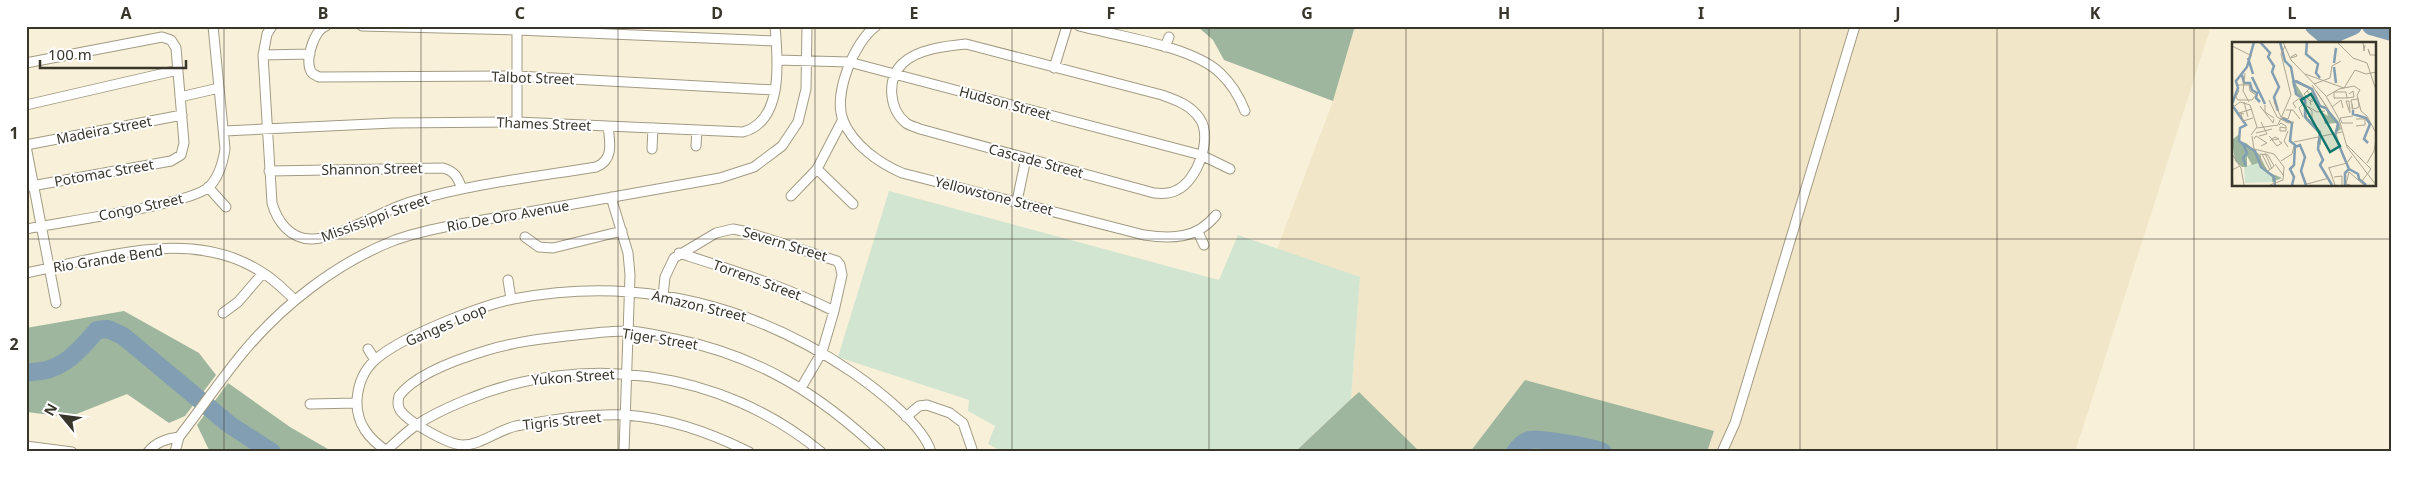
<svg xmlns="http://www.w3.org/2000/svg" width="2418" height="478" viewBox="0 0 2418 478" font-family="'Noto Sans',sans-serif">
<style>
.built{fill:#f1e6c7}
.green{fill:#d2e5d1}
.forest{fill:#9db69d}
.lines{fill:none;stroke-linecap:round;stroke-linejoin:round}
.river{stroke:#829eb3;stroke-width:18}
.minor-casing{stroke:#a29b84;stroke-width:11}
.minor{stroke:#fff;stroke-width:9}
.grid{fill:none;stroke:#38352b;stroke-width:1;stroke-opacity:0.55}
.labels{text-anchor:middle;stroke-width:4;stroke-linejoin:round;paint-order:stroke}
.street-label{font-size:14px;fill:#38352b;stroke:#fff}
.inset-river{fill:none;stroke:#829eb3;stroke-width:2.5}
.inset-road{fill:none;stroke:#aba593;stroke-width:1}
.view{fill:#0f766e;fill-opacity:0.15;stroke:#0f766e;stroke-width:2.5}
.inset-edge{fill:none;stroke:#38352b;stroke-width:2.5}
.neatline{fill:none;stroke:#38352b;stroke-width:2}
.grid-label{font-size:16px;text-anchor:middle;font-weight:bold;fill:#38352b}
</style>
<rect width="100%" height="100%" fill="#f8f0d8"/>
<!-- built -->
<path class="built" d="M1355,26h835l20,3 -135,423h-368l7,-20 -189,-52 -55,72h-50l-61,-60 -8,7 9,-122 -83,-28 56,-148z"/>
<!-- green -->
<path class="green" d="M889,191l330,89 19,-45 122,42 -9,122 -56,53h-292l-15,-8 7,-18 -27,-15 1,-11 -131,-43z"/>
<!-- forest -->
<path class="forest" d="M1197,26h158l-22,75 -109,-41 -11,-20z
M124,311l75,42 17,22 -31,41 -16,7 -42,-29 -58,23 -43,-5v-84z
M1525,380l189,51 -7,21h-237z
M228,383l62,44 43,25h-123l-13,-27z
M1359,392l61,60h-125l56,-53z"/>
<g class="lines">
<!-- river -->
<path class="river" d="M2314,26l13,11 26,-11
M2371,26l21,6
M26,372c34,2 51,-19 71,-42l11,-1 15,7 107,89 42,27
M1515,452c3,-5 9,-11 15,-12 10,-2 63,7 73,12"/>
<defs>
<path id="minor" d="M272,26l-5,8 -4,21 9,148c5,18 18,36 39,36 24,1 72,-29 99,-37 60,-18 124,-25 186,-35 18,-7 14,-25 12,-41
M326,26c-12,4 -20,32 -16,43 1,5 5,6 9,8l198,-1 257,14
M362,26l155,4 259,11
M876,26c-22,16 -43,68 -33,94 10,25 36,43 59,53l242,62c28,4 53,4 72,-20
M1079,26c38,10 113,20 141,47 12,11 19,23 25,38
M966,44l196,51c14,5 29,10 38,24 13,19 -3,62 -23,71 -7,4 -14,4 -23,3l-234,-64c-4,-2 -10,-3 -14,-6 -17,-14 -20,-44 -3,-60 15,-14 43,-17 63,-19z
M1165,47l4,-10
M263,55l47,-1
M777,60l72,2 352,93 29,14
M26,63l136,-26 9,3 5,8 8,95 -3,12 -10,6 -145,26
M1054,68l13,-42
M180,97l39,-9
M26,105l152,-35
M517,122v-92
M224,131l169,-8 124,-1 226,10c41,-11 35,-72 32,-106
M26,145l156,-30
M26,146l30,157
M696,146l1,-16
M652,149l1,-21
M817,169l36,35
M269,171l174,-3c12,3 15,10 19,21
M208,187l18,20
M791,196l26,-27 26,-50
M611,197l17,56 2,22 -6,177
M1017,201l9,-43
M26,229c34,-7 163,-24 183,-42 10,-10 14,-25 16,-38l-12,-123
M1198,232l6,13
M525,237l14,10 14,1 69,-17
M679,253c53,17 105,33 155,58
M26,273c76,-15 167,-47 237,0 12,7 22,18 32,27
M508,280l3,19
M663,296l2,-19 9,-19 42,-25 17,-4 10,2 94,30 3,4 2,10 -8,36 -12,41 -21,36
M223,313l15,-11 25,-29
M368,349l7,11
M310,404l47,-1
M906,417l13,-11 8,-1 23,8 13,10 10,29
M26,446l46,6
M386,451c10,-9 21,-20 32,-27 15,-10 31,-17 48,-24 117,-49 256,-30 355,52
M148,452c8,-10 18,-13 31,-15
M175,452l4,-15c21,-27 40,-55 62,-82 40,-49 95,-92 154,-115 23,-8 47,-13 71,-17l254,-45 34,-11 28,-21 16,-24 8,-33 1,-63
M388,452c-19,-13 -32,-28 -31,-52 1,-15 7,-30 18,-40 25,-23 105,-54 138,-61 38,-7 79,-10 117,-7 81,6 155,35 222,80 23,16 71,52 79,80
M749,452c-38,-19 -80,-34 -123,-37 -34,-2 -76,5 -110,11 -18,4 -35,19 -53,19 -14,0 -55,-23 -63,-35 -3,-5 -2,-9 -1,-14 17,-23 62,-38 89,-46 26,-8 52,-11 78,-14 20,-2 41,-5 61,-5 16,0 33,5 48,8 84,17 144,55 206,113
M1722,452l13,-29 120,-397"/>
</defs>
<!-- minor casing -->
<use href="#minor" class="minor-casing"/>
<!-- minor -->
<use href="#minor" class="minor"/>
</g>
<!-- grid -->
<path class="grid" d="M224,26v426M421,26v426M618,26v426M815,26v426M1012,26v426M1209,26v426M1406,26v426M1603,26v426M1800,26v426M1997,26v426M2194,26v426M26,239h2366"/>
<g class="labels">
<!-- street labels -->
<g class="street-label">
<text transform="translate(533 78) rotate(2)" y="5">Talbot Street</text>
<text transform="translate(1005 103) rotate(15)" y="5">Hudson Street</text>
<text transform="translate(544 124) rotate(2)" y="5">Thames Street</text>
<text transform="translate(104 130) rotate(-11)" y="5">Madeira Street</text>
<text transform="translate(1036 161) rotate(15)" y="5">Cascade Street</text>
<text transform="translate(372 169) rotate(-1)" y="5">Shannon Street</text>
<text transform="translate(104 173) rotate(-10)" y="5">Potomac Street</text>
<text transform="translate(994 196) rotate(14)" y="5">Yellowstone Street</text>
<text transform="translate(141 207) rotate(-12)" y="5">Congo Street</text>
<text transform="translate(508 216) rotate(-10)" y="5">Rio De Oro Avenue</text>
<text transform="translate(375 218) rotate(-20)" y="5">Mississippi Street</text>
<text transform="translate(785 244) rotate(17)" y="5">Severn Street</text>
<text transform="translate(108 259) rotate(-9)" y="5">Rio Grande Bend</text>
<text transform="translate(757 280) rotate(20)" y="5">Torrens Street</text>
<text transform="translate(699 306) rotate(13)" y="5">Amazon Street</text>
<text transform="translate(446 325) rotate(-23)" y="5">Ganges Loop</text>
<text transform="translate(660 339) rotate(9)" y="5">Tiger Street</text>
<text transform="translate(573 377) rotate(-4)" y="5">Yukon Street</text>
<text transform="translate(562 421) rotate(-6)" y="5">Tigris Street</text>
</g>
</g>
<!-- overview -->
<g transform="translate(2232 42)">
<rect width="144" height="144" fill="#f8f0d8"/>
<path d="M25,120l15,14v6l-27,1 -1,-16z" fill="#d2e5d1"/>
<path d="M65,38l15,9 9,17 5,1 13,15 2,7 -5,4 3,8 -4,-5 2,-13 -12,1 -3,-12 6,4 -2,-7 -6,-2 -3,-7 -3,-1 -3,-9 -17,-9 12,19 1,17 14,14v14l-4,-1 2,-10 -14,-15 -1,-18 -3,-5 -5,-1v-6l-3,-2 -1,-6zM6,93l2,7 6,1 13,11 9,18 14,6 -10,4v-6l-14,-13 -6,2 -5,-9v11h-5l-7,-6 -3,-21z" fill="#9db69d"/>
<path class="inset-river" d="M28,0l10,11 -2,4 6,9 -2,6 7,15 -5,10 4,14M48,0l5,19 6,6 5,27 9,6v17l15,16 -2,16 5,11 -3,5 12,20M75,0l-1,12 12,10 -2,9 4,5M16,16l5,16M102,21l2,-15M102,25l2,16M10,33l2,8h6l2,7 5,3 -1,5 4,4M20,35l13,27M63,39l17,8 8,17 6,2 12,16 -3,12 14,33M0,62l6,-16 -2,-7 11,-14 7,-25M0,63l14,20 -6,3 -1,13 16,10 6,16 13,10 1,8M121,68v4l13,4 4,6 -6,15 4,4M50,76l10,5 -2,18 5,4 -1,20 -4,4 4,8 -2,8M11,102l4,9 -4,5 3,8M63,105l5,-2 5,12 -4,14 5,14M117,127l9,5 1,5 7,6M113,143v-12l4,-4"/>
<path class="inset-road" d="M51,0l8,18 35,36 13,23 8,28 29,38M105,0l16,16 14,5 9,27M131,0l1,9 1,-6M0,4l20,10M64,12l1,2 -6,2v-1zM138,12l-2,-5 2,6h5M13,31l-2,18 6,11M73,32l39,14 11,-18 11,4 10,-2M82,42l16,-6 2,-12 9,-5M6,43h11l1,6 6,4 -4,5h-14l-2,-3 3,-7M80,43l16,24M75,49l6,7 -3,3 -6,-7 5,-5M84,49l10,15M95,54l12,-7 15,-3 6,4 -3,5 4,16 6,5 9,17M102,56h13l-1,-6h-12v6l1,1M115,56l7,-1 -1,-6 -4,3M37,58l8,17 11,6 6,-1M12,60l4,15M42,60l7,15M70,61l15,9 8,-1M71,62l-4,4 4,9M120,62v5h1l4,-1 2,-1 -1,-8 -7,1 1,4 1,5M33,63v7l9,6M79,63l-1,-3 5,-2 5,10M28,64l13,17 1,-4M100,65l9,-7 2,8M0,66l8,-6 10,3 7,22 -6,8M64,66l-3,-5 8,-6M54,68h7l7,9M74,69l1,-5 5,5v8l-4,-3M118,70l-1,-11h-3l4,12M9,72l2,7 10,-3M12,72l-5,-1 13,-4M50,75l6,2 3,-9M121,81h-11l-2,-5 13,-2M47,83l2,-2 5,3v5h-6v-4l6,1M124,84l9,-1v-6h-9M25,86l21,-3 13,-30 -10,-41 4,-8M56,89l-4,10 4,6M24,91l16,-4M20,94l2,13 20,5 10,13 -1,13 -13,5M27,94l8,-2 -6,-12M37,94l3,3v1l7,-1 -4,-2 -3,2 -2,2M22,97l2,-3 11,7 -6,3M40,98l5,6 5,-3 -3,-2M62,100l48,-10M115,103l24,24 -9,12M33,111l7,16M0,112l9,14 3,17M28,112l8,1 6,11 -6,5 -7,-8zM30,112l8,16M49,119l11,-7 2,-8M135,121l7,-12 2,-12M43,122l9,12M96,126l19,-5 5,-7M97,126l6,17M102,135l8,-1v9M75,142l22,-6M1,143l-1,-15 8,-4M118,143l-4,-1 3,-12 15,13"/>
<path class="view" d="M79,52l29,52 -10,6 -29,-52z"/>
<rect width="144" height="144" class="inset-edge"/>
</g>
<!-- border -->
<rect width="2418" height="478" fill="none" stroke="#ffffff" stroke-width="55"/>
<!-- north arrow -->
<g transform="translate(62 416) rotate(299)" stroke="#ffffff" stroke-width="4" paint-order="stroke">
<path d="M0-4L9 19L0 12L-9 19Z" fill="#38352b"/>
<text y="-8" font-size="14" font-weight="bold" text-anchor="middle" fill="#38352b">N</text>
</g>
<!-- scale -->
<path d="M40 60v8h146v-8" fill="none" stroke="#38352b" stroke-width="2.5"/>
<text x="48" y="60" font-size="15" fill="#38352b" stroke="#ffffff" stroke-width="4" paint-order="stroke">100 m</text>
<rect x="28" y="28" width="2362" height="422" class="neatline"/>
<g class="grid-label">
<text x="126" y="19">A</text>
<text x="323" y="19">B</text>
<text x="520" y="19">C</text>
<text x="717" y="19">D</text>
<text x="914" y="19">E</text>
<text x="1111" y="19">F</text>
<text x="1307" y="19">G</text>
<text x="1504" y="19">H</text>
<text x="1701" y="19">I</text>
<text x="1898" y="19">J</text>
<text x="2095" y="19">K</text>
<text x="2292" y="19">L</text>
<text x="14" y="139">1</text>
<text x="14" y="350">2</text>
</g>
</svg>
